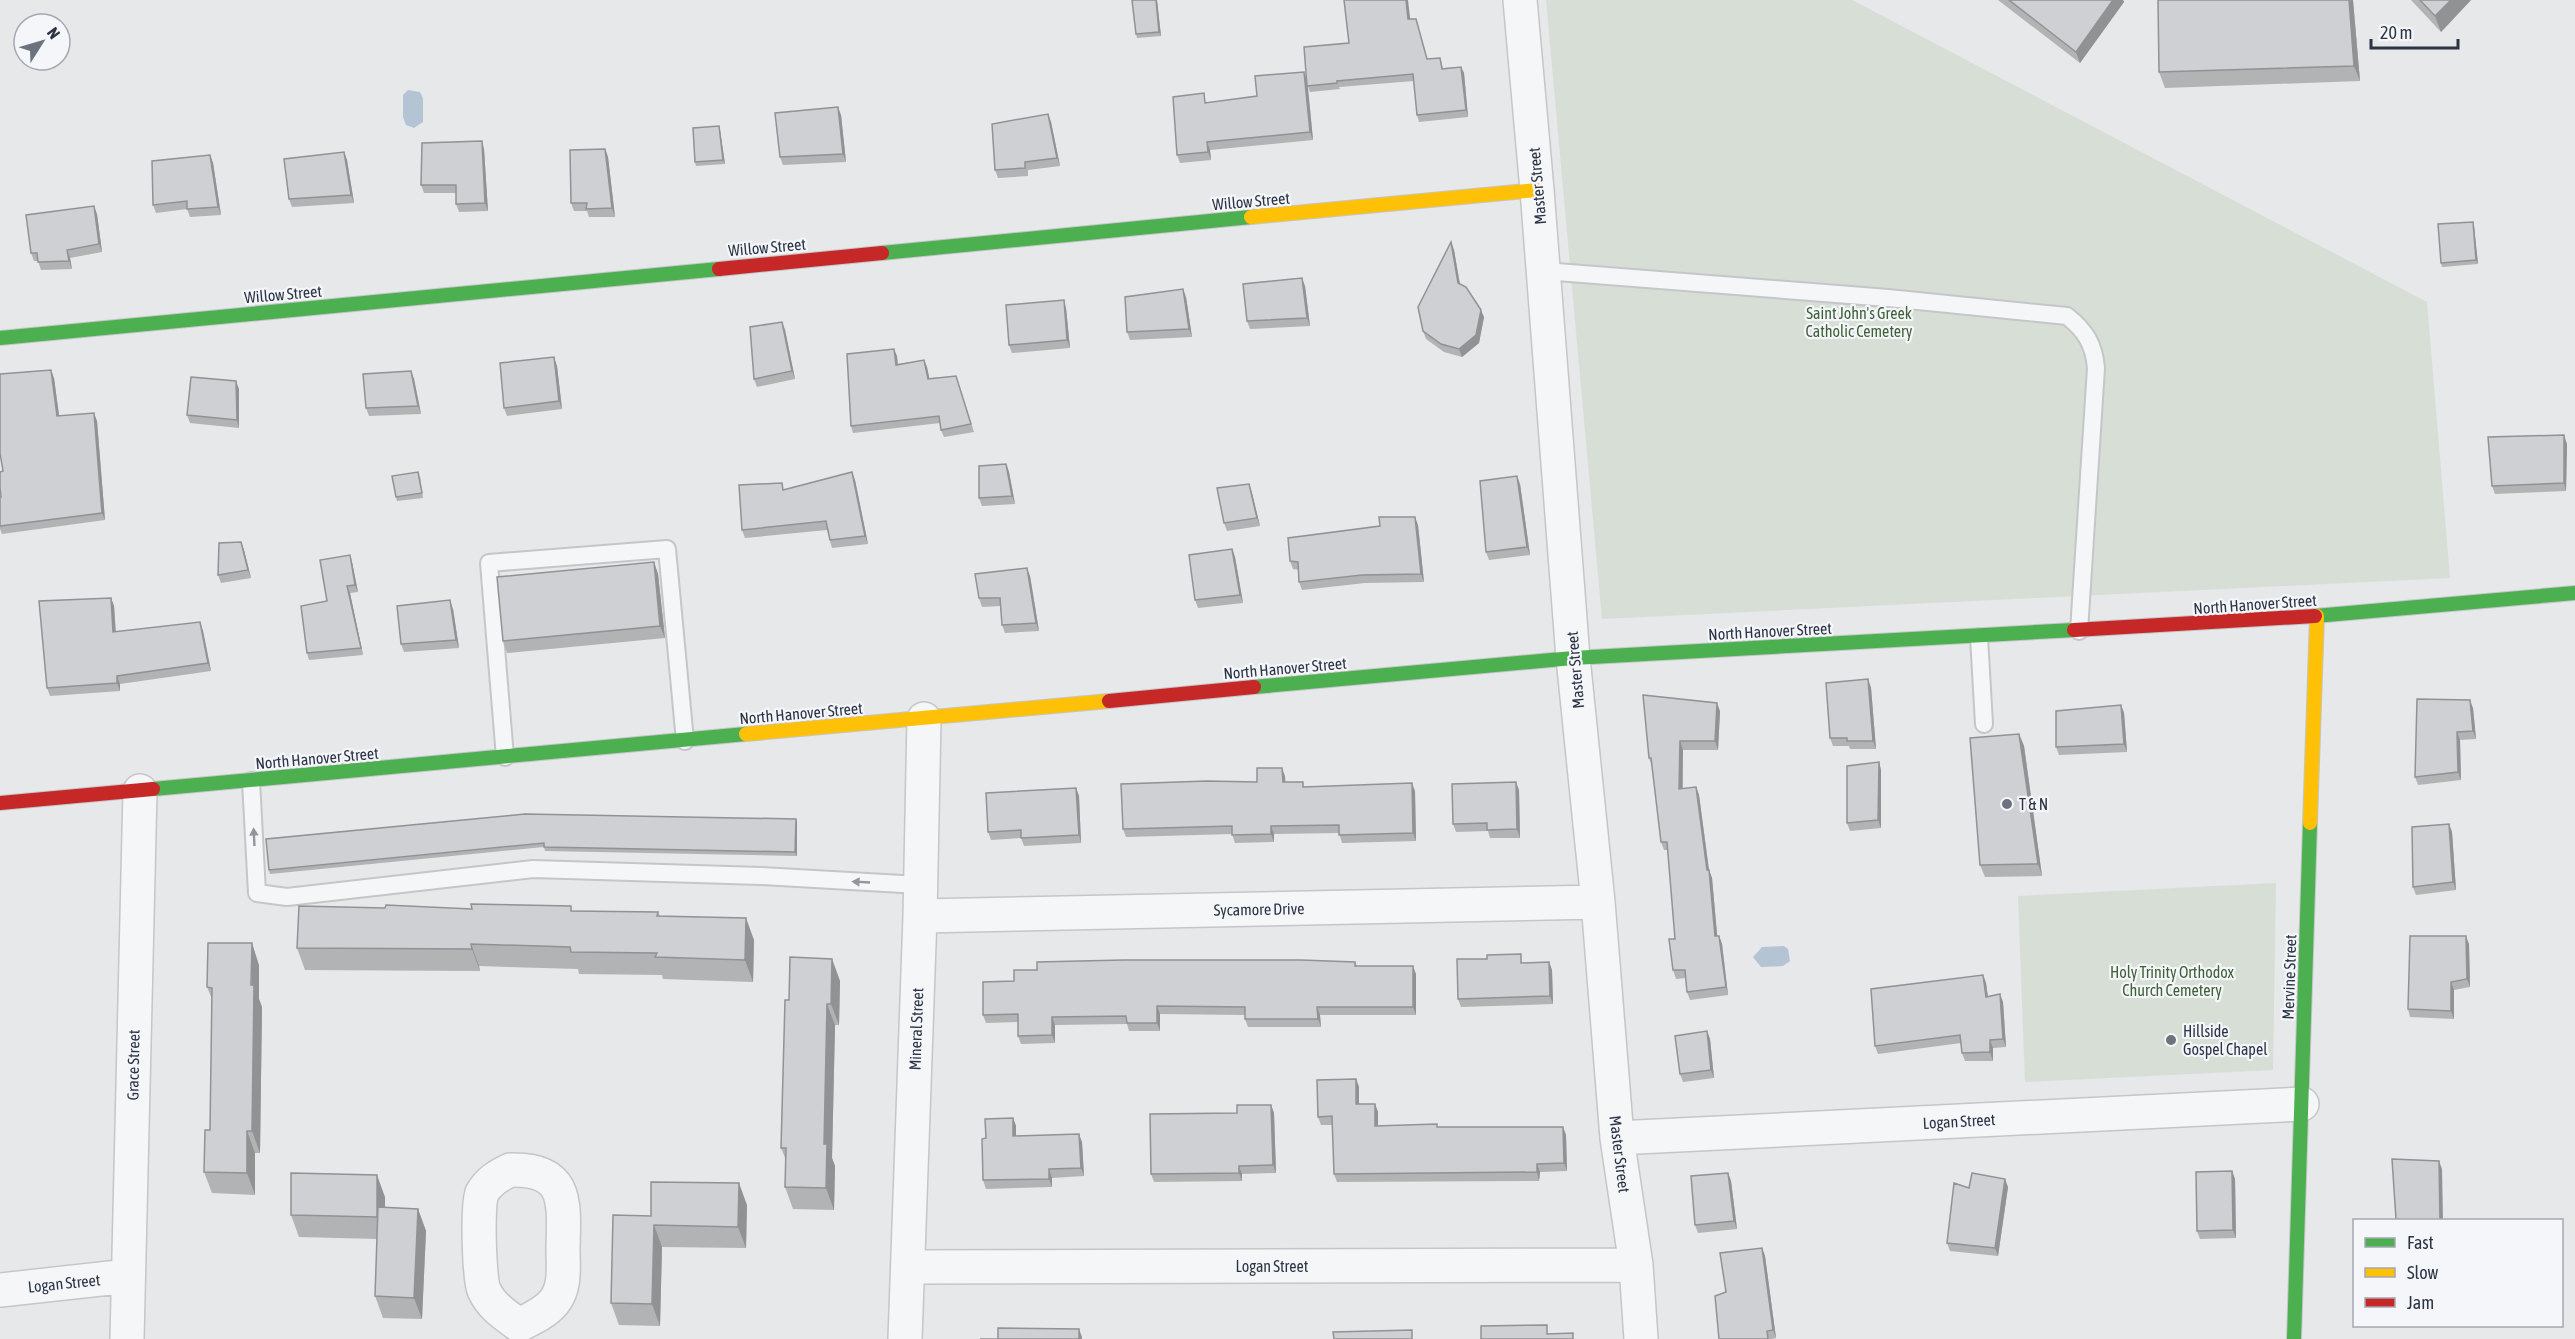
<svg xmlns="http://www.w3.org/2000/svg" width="2575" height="1339" viewBox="0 0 2575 1339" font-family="'Asap Condensed',sans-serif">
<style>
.green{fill:#d6ded6}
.water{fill:#b4c4d5}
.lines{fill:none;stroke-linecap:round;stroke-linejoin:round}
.lane-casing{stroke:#c4c6c8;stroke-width:20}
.street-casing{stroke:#c4c6c8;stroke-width:36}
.fast-casing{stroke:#c4c6c8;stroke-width:16}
.slow-casing{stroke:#c4c6c8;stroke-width:16}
.jam-casing{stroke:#c4c6c8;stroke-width:16}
.lane{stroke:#f5f6f7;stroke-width:16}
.street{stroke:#f5f6f7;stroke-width:33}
.fast{stroke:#4caf50;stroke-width:14}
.slow{stroke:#ffc107;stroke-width:14}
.jam{stroke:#c62828;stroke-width:14}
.wall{fill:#b1b3b5}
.shaded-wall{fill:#909294}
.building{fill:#ced0d3;stroke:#909294;stroke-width:1.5}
.oneway{fill:#90959e}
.poi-dot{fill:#6c737f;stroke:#f4f6f9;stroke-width:2}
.labels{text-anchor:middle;stroke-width:4.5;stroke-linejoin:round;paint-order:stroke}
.street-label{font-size:16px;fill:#2b3445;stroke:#f4f6f9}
.park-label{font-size:16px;fill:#3f6138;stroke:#f4f6f9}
.poi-label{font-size:16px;fill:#2b3445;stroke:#f4f6f9;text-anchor:start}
</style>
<rect width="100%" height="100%" fill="#e6e8ea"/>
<!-- green -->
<path class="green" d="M1546,0h306l575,302 23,276 -848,41z
M2276,883l-3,187 -248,12 -7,-186z"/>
<!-- water -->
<path class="water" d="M408,90l12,2 3,6v24l-9,6 -8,-3 -3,-8v-22z
M1784,946l4,3 2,12 -7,5 -22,1 -8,-10 9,-10z"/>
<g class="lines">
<defs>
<path id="lane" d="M1544,271l344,27 179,18c19,15 27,29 29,52l-17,263
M1979,637l5,87
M505,757l-16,-194 178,-14 18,192
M251,781l6,112 30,4 246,-28 228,7 159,9"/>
<path id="street" d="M1520,0l17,190 36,468 25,244 19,236 19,127 5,74
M920,916l678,-14
M1617,1138l685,-34
M510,1170c59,-2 54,33 53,79 0,18 3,38 -9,53 -9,11 -23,17 -35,23 -14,-10 -28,-19 -35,-35 -5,-11 -7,-87 -2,-97 7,-12 16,-17 28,-23z
M908,1267l728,-2
M0,1290l128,-14
M127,1339l13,-548
M905,1339l15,-423 4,-197"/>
<path id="fast" d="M882,253l369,-36
M0,338l719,-69
M2315,616l260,-23
M1254,687l319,-29 501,-28
M153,789l593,-55
M2294,1339l16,-516"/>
<path id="slow" d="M1251,217l286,-27
M746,734l363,-33
M2310,823l7,-207"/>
<path id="jam" d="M719,269l163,-16
M2074,630l241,-14
M1109,701l145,-14
M0,803l153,-14"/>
</defs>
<!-- lane casing -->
<use href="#lane" class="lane-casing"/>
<!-- street casing -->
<use href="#street" class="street-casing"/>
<!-- fast casing -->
<use href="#fast" class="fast-casing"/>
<!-- slow casing -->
<use href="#slow" class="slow-casing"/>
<!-- jam casing -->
<use href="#jam" class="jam-casing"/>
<!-- lane -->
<use href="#lane" class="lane"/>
<!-- street -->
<use href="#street" class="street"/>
<!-- fast -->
<use href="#fast" class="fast"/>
<!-- slow -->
<use href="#slow" class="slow"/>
<!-- jam -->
<use href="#jam" class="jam"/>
</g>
<!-- wall -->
<path class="wall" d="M1157,0l4,36 -24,2 -1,-4z
M1998,0h125l1,2 -44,61z
M2158,0h195l7,81 -195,7 -6,-16z
M2411,0h60l-30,32z
M1410,19h6l11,40 13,-1 3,10 18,-1 3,6 4,44 -49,5 -2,-7 -3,-34 -75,6 1,2 -30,3 -2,-6 5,54 -103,10 1,10 -31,3 -3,-8 30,-54v2l50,-7 50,-16 42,-37z
M1048,114l3,8 9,44 -32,4v6l-30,2 -3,-8z
M841,115l5,47 -63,3 -3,-8z
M719,126l1,4 5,34 -29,2 -1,-4z
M484,149l4,62 -29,1 -3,-8v-11h-32l-3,-8z
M605,149l3,8 7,60h-26l-2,-6h-13l-3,-8z
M344,152l3,8 7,43 -62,4 -3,-8z
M210,155l3,8 8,52 -31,2 -3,-8 -31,4 -3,-8z
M97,214l5,38 -32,6 2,11 -31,1 -3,-9h-4l-3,-8z
M2474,226l4,38 -36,3 -1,-4z
M1451,242l3,8 6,34 24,33 -5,26 -17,14 -18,-5 -18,-13 -3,-8z
M1305,286l5,40 -60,3 -3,-8z
M1186,297l6,40 -62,3 -3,-8z
M1066,308l4,40 -58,5 -3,-8z
M782,322l3,8 10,49 -38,8 -3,-8z
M897,356l1,8 26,-4 3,7 2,11 27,-2 18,56 -30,5 -3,-7 -1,-7 -87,10 -2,-7z
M557,366l5,43 -55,7 -3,-8z
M411,371l3,8 7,35 -52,2 -3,-8z
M54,378l5,37 38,6 8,99 -103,14 -2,-5v-32h1l2,-26z
M239,389v39l-49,-5 -3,-8z
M2567,444l-1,47 -71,3 -3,-8z
M1006,464l3,8 6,32 -33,2 -3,-8z
M420,476l3,22 -26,3 -1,-4z
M855,480l13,64 -36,4 -5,-18 -82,8 -3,-8 43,-40z
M1249,484l3,9 8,33 -33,5 -3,-8z
M1520,484l10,71 -41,5 -3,-8z
M1418,525l6,57 -59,1 -63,7 -3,-8v-12l-6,-1 -3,-8z
M1232,549l3,8 8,46 -45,5 -3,-8z
M244,550l7,28 -30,5 -3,-8z
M350,555l2,7 6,30 -8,1 13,62 -54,5 -2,-7 20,-52z
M654,562l4,12 7,64 -158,15 -4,-12z
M1030,576l9,55 -34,2 -3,-8 -1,-19 -19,1 -3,-9z
M111,598l3,8 2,26 84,-10 3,9 8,40 -91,13v7l-70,5 -3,-8z
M453,609l6,39 -55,4 -3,-8z
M1868,679l3,9 5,61h-26l-1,-3h-16l-3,-8z
M2121,705l3,8 3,39 -68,3 -3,-8z
M2473,708l3,31 -16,1 1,40 -43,5 -3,-8z
M1720,711l-2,39h-35v39l13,-2 3,8 10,75 3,8 5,58h2l3,8 6,51 -38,5 -3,-8 -1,-14 -10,1 -3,-9 2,-31 -7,-89h-4l-3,-8 -9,-76 -3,-8z
M2019,734l5,12 18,130 -57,1 -5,-12z
M1879,762l2,8v58l-31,3 -3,-8z
M1285,776v6h18l1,5 111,4 1,50 -74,2 -3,-10 -65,1v8l-39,1 -3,-9 -106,3 -3,-8 134,-47z
M1076,788l3,8 2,47 -57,3 -3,-8 -30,2 -3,-8z
M1519,790l1,48h-30l-2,-7 -32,1 -3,-8z
M796,819l1,4v33l-252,-5 -1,-4 -274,27 -1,-4z
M2449,824l3,8 4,58 -40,5 -3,-8z
M385,908l87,1 186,3 2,4 94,24 -1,42 -90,-3 -1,-4 -83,-1 -1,-5 -99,-3 1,5 -175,-1 -8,-22z
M2469,944l1,43 -16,3v29l-44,-2 -2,-8z
M832,959l8,22 -1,44h-4l-3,133 3,8 -1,44 -41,-1 -8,-22 1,-27 -5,-12 8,-148z
M1355,962l2,4 59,8v41h-96l1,12h-73l-3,-8v-4l-85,-1v17h-31l-2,-7 -72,1v18l-34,1 -3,-8v-14l-32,1 -3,-8 31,-34z
M1549,962l3,8 1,34 -92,3 -3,-8 66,-36z
M259,965v34l3,8 -2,146h-5v42l-43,-2 -8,-21 6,-42 2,-131 -5,-12z
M1983,975l3,8 2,14 15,5 3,45 -13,1v13h-28l-3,-8 -1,-10 -83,11 -3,-8z
M1707,1031l3,8 4,39 -31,4 -3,-8z
M1356,1079l3,8v17h16l3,8v14l60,1h125l3,8 1,36 -27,1 -1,9 -202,1 -3,-8 -1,-49h-12l-3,-8z
M1271,1105l3,8 2,60 -34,1v7l-88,1 -3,-8 86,-61z
M1013,1118l3,8v10l66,6 2,34 -32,2v9l-66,2 -3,-9 3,-42z
M2232,1171l3,8 1,59 -36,1 -3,-8z
M1728,1173l3,8 6,48 -39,4 -3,-8z
M2008,1187l-10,69 -48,-5 -3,-8 22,-55z
M385,1197v10l33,2 8,22 -4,88 -39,-1 -8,-22 2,-57 -78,-2 -8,-22z
M747,1205l-1,43 -84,-1 -2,79 -41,-1 -8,-22 40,-87z
M1762,1248l3,8 11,82 -4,1h-53l7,-47z"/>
<!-- shaded-wall -->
<path class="shaded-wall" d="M1156,0h1l4,36 -2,-4z
M1406,0h2l3,26 -3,-7z
M2113,0h10l1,2 -44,61 -4,-11z
M2349,0h4l7,81 -6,-15z
M2451,0h20l-30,32 -6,-16z
M1461,67l3,6 4,44 -2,-7z
M1304,72l3,8 6,60 -3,-8z
M838,107l3,8 5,47 -3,-8z
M1048,114l3,8 9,44 -3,-8z
M719,126l1,4 5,34 -2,-4z
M482,141l2,8 4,62 -3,-8z
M1207,142l3,8 1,10 -3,-8z
M605,149l3,8 7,60 -3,-9z
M344,152l3,8 7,43 -3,-8z
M210,155l3,8 8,52 -3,-8z
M94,206l3,8 5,38 -3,-8z
M2473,222l1,4 4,38 -2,-4z
M1451,242l3,8 7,41 -3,-8z
M67,250l3,8 2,11 -3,-8z
M1302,278l3,8 5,40 -3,-8z
M1183,289l3,8 6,40 -3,-8z
M1064,300l2,8 4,40 -3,-8z
M1481,310l3,7 -5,26 -17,14 -3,-8z
M782,322l3,8 10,49 -3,-8z
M894,349l3,7 1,16 -2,-7z
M554,357l3,9 5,43 -3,-8z
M924,360l3,7 4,19 -3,-7z
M51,370l3,8 6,45 -3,-7z
M411,371l3,8 7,35 -3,-8z
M236,381l3,8v39l-2,-8z
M94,413l3,8 8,99 -3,-7z
M2564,435l3,9 -1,47 -2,-8z
M1006,464l3,8 6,32 -3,-8z
M852,472l3,8 13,64 -3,-8z
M1517,476l3,8 10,71 -3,-8z
M1249,484l3,9 8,33 -3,-8z
M1415,517l3,8 6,57 -3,-8z
M241,542l3,8 7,28 -3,-8z
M1232,549l3,8 8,46 -3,-8z
M350,555l2,7 6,30 -3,-7z
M654,562l4,12 7,64 -5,-12z
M1027,568l3,8 9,55 -3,-8z
M347,586l3,7 13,62 -2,-7z
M111,598l3,8 2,34 -3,-8z
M450,600l3,9 6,39 -3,-8z
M200,622l3,9 8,40 -3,-8z
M117,676l3,8v7l-3,-8z
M1868,679l3,9 5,61 -3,-8z
M2470,700l3,8 3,31 -3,-8z
M1717,703l3,8 -2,39 -3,-9z
M2121,705l3,8 3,39 -3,-8z
M2457,732l3,8 1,40 -3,-8z
M2019,734l5,12 18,130 -4,-12z
M1680,741l3,9 -1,47 -3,-8z
M1879,762l2,8v58l-3,-8z
M1282,768l3,8 1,14 -3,-8z
M1516,782l3,8 1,48 -3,-9z
M1412,783l3,8 1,50 -3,-8z
M1696,787l3,8 11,83 -3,-8z
M1076,788l3,8 2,47 -2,-8z
M796,819l1,4v33l-2,-4z
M2449,824l3,8 4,58 -3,-8z
M1271,826l3,8v8l-3,-8z
M1709,870l3,8 6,66 -3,-8z
M746,918l8,22 -1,42 -8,-22z
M1719,936l3,8 6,51 -2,-8z
M2466,936l3,8 1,43 -3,-8z
M252,943l7,22v34l3,8 -2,146 -8,-22z
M471,944l8,22 1,5 -8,-22z
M832,959l8,22 -1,44 -8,-21z
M1549,962l3,8 1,34 -3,-8z
M1413,966l3,8v41l-3,-8z
M1983,975l3,8 3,22 -3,-8z
M2451,982l3,8v29l-3,-8z
M2000,994l3,8 3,45 -3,-8z
M827,1004l8,21 -3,133 3,8 -1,44 -8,-22 -2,-44z
M1157,1006l3,8v17l-3,-8z
M1317,1007l3,8 1,12 -3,-8z
M1052,1017l3,8v18l-3,-8z
M1707,1031l3,8 4,39 -3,-8z
M1990,1040l3,8v13l-3,-9z
M1356,1079l3,8v25l-3,-8z
M1375,1104l3,8v22l-3,-8z
M1271,1105l3,8 2,60 -3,-8z
M1013,1118l3,8v18l-3,-8z
M1563,1127l3,8 1,36 -3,-8z
M247,1131l8,22v42l-8,-22z
M1079,1134l3,8 2,34 -3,-8z
M2439,1161l3,8 1,52h-3z
M1537,1164l3,8 -1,9 -2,-9z
M1239,1166l3,8v7l-3,-8z
M1049,1169l3,9v9l-3,-8z
M2232,1171l3,8 1,59 -3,-8z
M1728,1173l3,8 6,48 -3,-8z
M377,1175l8,22v42l-8,-22z
M2005,1179l3,8 -10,69 -3,-8z
M739,1183l8,22 -1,43 -8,-21z
M418,1209l8,22 -4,88 -8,-21z
M654,1225l8,22 -2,79 -8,-22z
M1762,1248l3,8 11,82 -3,-8z
M1079,1329l3,8v2h-3z"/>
<!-- building -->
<path class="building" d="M1132,0h24l3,32 -23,2z
M1344,0h62l2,19h8l11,40 13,-1 2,11 19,-2 5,43 -49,5 -4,-41 -76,7v2l-30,3 -3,-39 45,-4z
M2009,0h104l-37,52z
M2158,0h191l5,66 -195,6z
M2420,0h31l-16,16z
M1304,72l6,60 -103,10 1,10 -31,3 -4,-58 31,-4 1,10 52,-7 -2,-20z
M838,107l5,47 -63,3 -5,-44z
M1048,114l9,44 -32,4v6l-30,2 -3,-46z
M719,126l4,34 -28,2 -2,-34z
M482,141l3,62 -29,1v-19h-35l1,-42z
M605,149l7,59 -26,1 1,-6h-16l-1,-53z
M344,152l7,43 -62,4 -5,-40z
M210,155l8,52 -31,2v-8l-34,4 -1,-44z
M94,206l5,38 -32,6 2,11 -31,1 -1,-9h-6l-5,-38z
M2473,222l3,38 -35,3 -3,-39z
M1451,242l7,41 8,4 15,23 -5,25 -17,14 -18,-5 -18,-13 -5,-24z
M1302,278l5,40 -60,3 -4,-37z
M1183,289l6,40 -62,3 -2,-35z
M1064,300l3,40 -58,5 -3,-40z
M782,322l10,49 -38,8 -4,-52z
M894,349l2,16 28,-5 4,19 28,-3 15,48 -30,6 -2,-14 -88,10 -4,-72z
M554,357l5,44 -55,7 -4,-45z
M51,370l6,46 37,-3 8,100 -102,13v-29h1l-1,-10v-15l3,-1 -3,-18v-79z
M411,371l7,35 -52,2 -3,-34z
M191,377l45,4 1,39 -50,-5z
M2564,435v48l-72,3 -4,-49z
M1006,464l6,32 -33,2v-32z
M418,472l4,21 -26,4 -4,-21z
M852,472l13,64 -35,4 -4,-19 -84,9 -3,-45 43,-2 1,7z
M1517,476l10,71 -41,5 -6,-71z
M1249,484l8,34 -33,5 -7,-35z
M1379,517h36l6,57 -59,1 -63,7 -1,-20 -8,-1 -2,-23 92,-12z
M241,542l7,28 -30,5 1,-32z
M1232,549l8,46 -45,5 -6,-45z
M350,555l5,30 -8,1 14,62 -54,5 -6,-47 26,-5 -7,-41z
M654,562l6,64 -157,15 -6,-64z
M1027,568l9,55 -34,2 -2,-27h-21l-4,-24z
M111,598l2,34 87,-10 8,41 -91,13v7l-70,5 -8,-87z
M450,600l6,40 -55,4 -4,-38z
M1868,679l5,62h-26v-3h-17l-4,-55z
M1643,695l74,8 -2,38h-35l-1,48 17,-2 11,83h2l6,66h4l7,51 -39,5 -2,-22h-12l-4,-31h6l-8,-97h-6l-10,-84h-2z
M2417,699l53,1 3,31 -16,1 1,40 -43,5z
M2121,705l3,39 -68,3v-36z
M2019,734l19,130 -58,1 -10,-127z
M1879,762l-1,58 -31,3v-57z
M1257,768h25l1,14h20v5l109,-4 1,50 -74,2v-10l-68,1v8l-39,1v-9l-109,3 -2,-45 86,-3 50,1z
M1516,782l1,47 -30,1v-7l-34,1 -1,-40z
M1076,788l3,47 -58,3v-8l-33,2 -2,-39z
M525,814l271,5 -1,33 -251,-5v-4l-275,27 -3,-31z
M2449,824l4,58 -40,5 -1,-60z
M471,904l100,2v5l87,1 -1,4 89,2 -1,42 -90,-3 2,-4 -86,-1 -1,-5 -99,-3 1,5 -175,-1 2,-42 86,2 1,-3 86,4z
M2410,936h56l1,43 -16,3v29l-43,-2z
M208,943h44l-1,42h3l-2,146h-5v42l-43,-1 1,-42h5l2,-142 -5,-1z
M1521,954v9l28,-1 1,34 -92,3 -1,-40h30v-4z
M790,957l42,2 -1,45h-4l-3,140h3l-1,44 -41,-1 1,-39h-5l4,-148h4z
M1124,960h177l54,2v4h58v41h-96l1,12h-73v-12l-88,-1v17h-30l-1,-7 -74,1v18l-34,1v-22l-35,1v-33l31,-1v-11h23v-8z
M1983,975l3,22 14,-3 3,45 -13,1v12l-28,1 -2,-18 -85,11 -4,-57z
M1707,1031l4,39 -31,4 -5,-38z
M1356,1079v25h19v22l62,-2v3h126l1,36 -27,1v8l-203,2 -2,-58 -14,1 -1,-37z
M1237,1105h34l2,60 -34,1v7l-88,1 -1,-60 87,-1z
M1013,1118v18l66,-2 2,34 -32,1v10l-66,1 -1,-41 4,-1 -1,-19z
M2392,1159l47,2 1,60h-26l-18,-2z
M2232,1171l1,59 -36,1 -1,-59z
M291,1173l86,2v42l-86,-2z
M1728,1173l6,48 -39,4 -4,-49z
M1972,1173l33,6 -10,69 -48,-5 7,-60 15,5z
M651,1182l88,1 -1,44 -84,-2 -2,79 -41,-1 2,-88 38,1z
M378,1207l40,2 -4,89 -39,-2z
M1762,1248l11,82 -6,1 1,8h-49l-4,-43 11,-4 -6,-39z
M1547,1325v9l26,-1v6h-92v-13z
M998,1328l81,1v10h-99h18z
M1412,1330v9h-78l-1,-7z"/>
<!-- one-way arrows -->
<defs><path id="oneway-solid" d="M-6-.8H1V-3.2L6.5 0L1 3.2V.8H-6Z" transform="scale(1.5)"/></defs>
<g class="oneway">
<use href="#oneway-solid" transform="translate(254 837) rotate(-93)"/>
<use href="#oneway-solid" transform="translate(861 882) rotate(-177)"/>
</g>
<!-- markers -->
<g class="poi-dot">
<circle cx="2007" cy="804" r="6"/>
<circle cx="2171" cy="1040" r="6"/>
</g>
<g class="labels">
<!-- street labels -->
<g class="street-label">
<text transform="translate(1537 186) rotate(-95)" y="6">Master Street</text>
<text transform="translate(1251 201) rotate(-5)" y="6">Willow Street</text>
<text transform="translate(767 247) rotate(-5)" y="6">Willow Street</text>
<text transform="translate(283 294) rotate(-5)" y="6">Willow Street</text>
<text transform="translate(2255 604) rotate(-4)" y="6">North Hanover Street</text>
<text transform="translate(1770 631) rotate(-3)" y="6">North Hanover Street</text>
<text transform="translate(1285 668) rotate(-5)" y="6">North Hanover Street</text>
<text transform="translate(1575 670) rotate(-95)" y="6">Master Street</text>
<text transform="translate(801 713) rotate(-5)" y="6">North Hanover Street</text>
<text transform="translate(317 758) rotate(-5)" y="6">North Hanover Street</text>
<text transform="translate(1259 909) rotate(-1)" y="6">Sycamore Drive</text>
<text transform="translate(2289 977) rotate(-88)" y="6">Mervine Street</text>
<text transform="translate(916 1029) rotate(-88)" y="6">Mineral Street</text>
<text transform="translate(133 1065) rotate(-89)" y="6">Grace Street</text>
<text transform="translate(1959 1121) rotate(-3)" y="6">Logan Street</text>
<text transform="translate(1620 1154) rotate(83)" y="6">Master Street</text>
<text x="1272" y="1272">Logan Street</text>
<text transform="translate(64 1283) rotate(-6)" y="6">Logan Street</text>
</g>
<!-- park labels -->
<g class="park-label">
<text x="1859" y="319">Saint John's Greek<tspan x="1859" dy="18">Catholic Cemetery</tspan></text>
<text x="2172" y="978">Holy Trinity Orthodox<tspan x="2172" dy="18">Church Cemetery</tspan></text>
</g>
<!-- poi labels -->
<g class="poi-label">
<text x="2019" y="810">T &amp; N</text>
<text x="2183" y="1037">Hillside<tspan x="2183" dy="18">Gospel Chapel</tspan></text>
</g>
</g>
<!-- legend -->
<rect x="2353" y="1219" width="210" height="108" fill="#f4f6f9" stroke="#a4a8b1" stroke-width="1.5"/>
<rect x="2365" y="1238" width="30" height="9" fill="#4caf50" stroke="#a4a8b1" stroke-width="1.5"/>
<text x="2407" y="1249" font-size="18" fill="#2b3445">Fast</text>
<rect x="2365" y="1268" width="30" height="9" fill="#ffc107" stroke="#a4a8b1" stroke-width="1.5"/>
<text x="2407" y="1279" font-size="18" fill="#2b3445">Slow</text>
<rect x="2365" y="1298" width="30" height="9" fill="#c62828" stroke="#a4a8b1" stroke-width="1.5"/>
<text x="2407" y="1309" font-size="18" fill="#2b3445">Jam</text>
<!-- north arrow -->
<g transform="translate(42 42) rotate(53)"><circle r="28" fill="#f4f6f9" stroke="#a4a8b1" stroke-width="1.5"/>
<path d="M0-4.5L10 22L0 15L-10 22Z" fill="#6c737f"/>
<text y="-9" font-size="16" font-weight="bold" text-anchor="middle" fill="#2b3445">N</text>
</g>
<!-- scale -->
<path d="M2371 39v9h87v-9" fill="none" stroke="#2b3445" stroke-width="3"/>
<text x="2380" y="39" font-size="18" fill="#2b3445" stroke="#f4f6f9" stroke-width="4.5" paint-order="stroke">20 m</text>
</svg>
